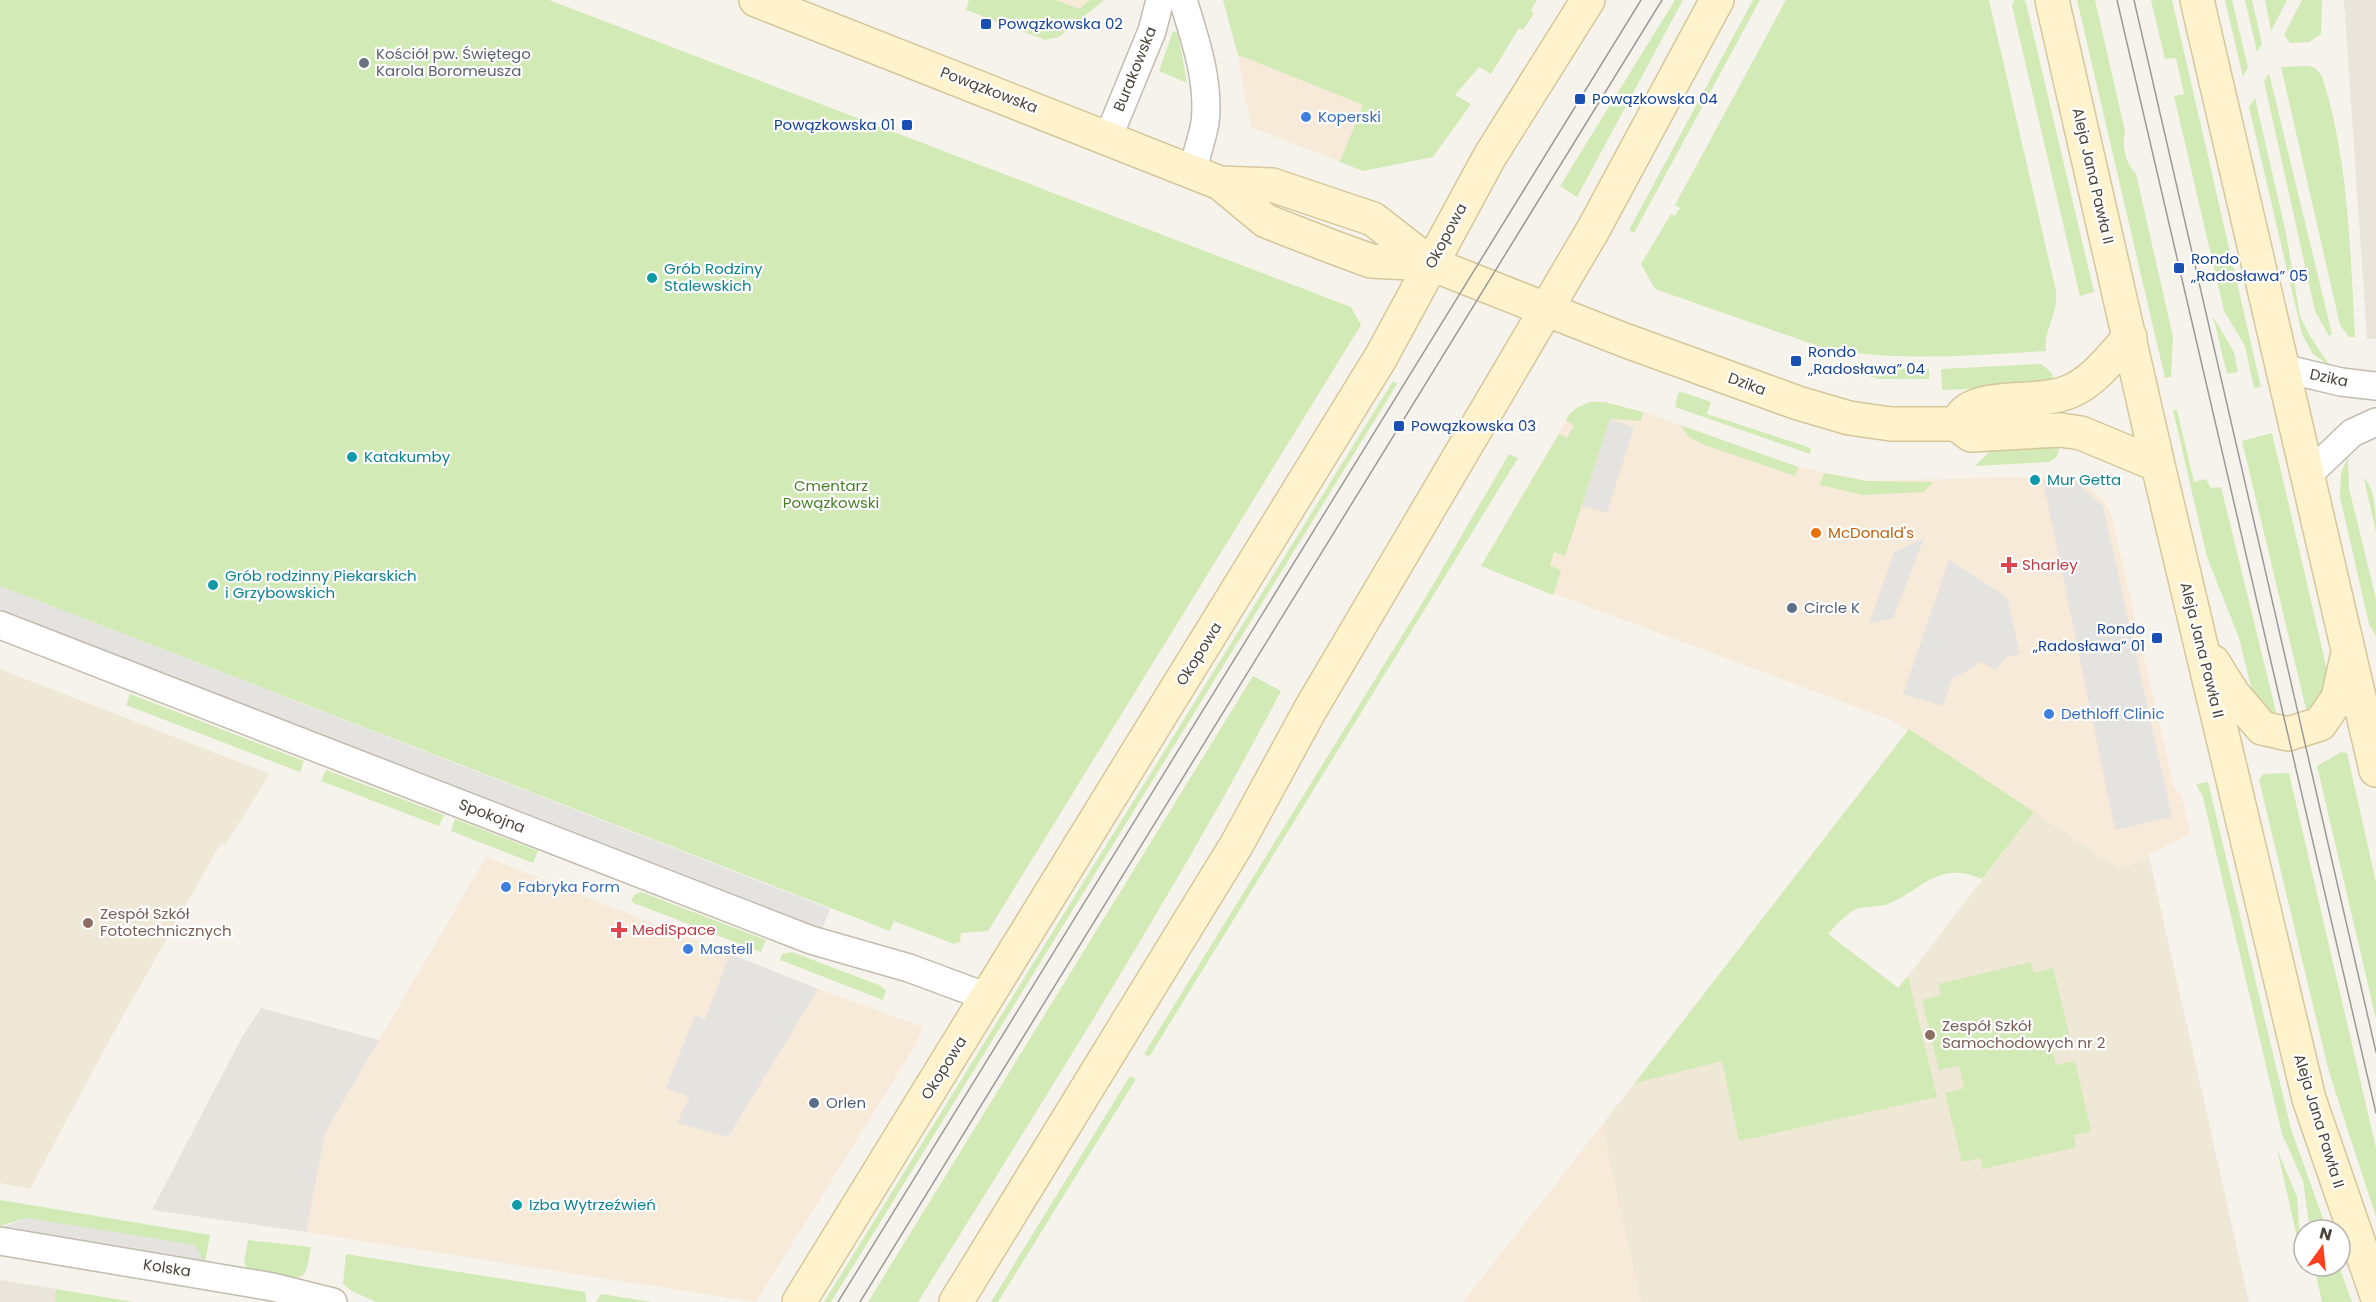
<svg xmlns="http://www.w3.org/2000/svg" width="2376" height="1302" viewBox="0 0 2376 1302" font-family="Poppins,sans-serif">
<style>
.residential{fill:#eae5da}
.commercial{fill:#f7ead8}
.industrial{fill:#e6e2dd}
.education{fill:#efe8d6}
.green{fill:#d2eab5}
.parking{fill:#e5e3e0}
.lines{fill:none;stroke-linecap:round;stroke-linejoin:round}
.street-casing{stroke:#c2bbae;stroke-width:30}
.secondary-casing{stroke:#d6c79b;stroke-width:36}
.street{stroke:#fff;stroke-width:27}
.secondary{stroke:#fff3cd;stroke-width:33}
.tram{stroke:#9a9a9a;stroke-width:1.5}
.transit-dot{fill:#1a4fb4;stroke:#fff;stroke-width:2}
.worship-dot{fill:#6b7280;stroke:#fff;stroke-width:2}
.shop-dot{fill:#3f7fe0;stroke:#fff;stroke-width:2}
.culture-dot{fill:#0f9aa8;stroke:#fff;stroke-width:2}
.food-dot{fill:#e8710a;stroke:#fff;stroke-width:2}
.health-dot{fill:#e0444e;stroke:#fff;stroke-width:2}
.service-dot{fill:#5c6f8a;stroke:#fff;stroke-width:2}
.education-dot{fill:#8d6e63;stroke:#fff;stroke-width:2}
.labels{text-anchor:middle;stroke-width:4.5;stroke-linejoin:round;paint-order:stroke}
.transit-label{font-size:15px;fill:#164399;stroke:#fff;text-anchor:start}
.worship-label{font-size:15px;fill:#5b616d;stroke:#fff;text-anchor:start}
.street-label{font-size:15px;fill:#4b4439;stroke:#fff}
.shop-label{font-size:15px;fill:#366cbe;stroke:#fff;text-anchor:start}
.culture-label{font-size:15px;fill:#0d838f;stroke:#fff;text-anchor:start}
.park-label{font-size:15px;fill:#4a7f2a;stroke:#fff}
.food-label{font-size:15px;fill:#c56008;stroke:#fff;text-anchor:start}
.health-label{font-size:15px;fill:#be3a42;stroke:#fff;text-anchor:start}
.service-label{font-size:15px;fill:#4e5e75;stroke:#fff;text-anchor:start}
.education-label{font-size:15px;fill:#785e54;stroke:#fff;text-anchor:start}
</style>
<rect width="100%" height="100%" fill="#f6f3ec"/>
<!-- residential -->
<path class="residential" d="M2344,0h32v339h-9z
M0,1280l56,9 -1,13h-55z"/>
<!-- commercial -->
<path class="commercial" d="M1056,0h39l-16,9z
M1238,55l125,50 -23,57 -89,-35z
M1591,402h13l39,10 155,55 69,14 208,-5 28,23 8,15 63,274 8,8 8,38 -70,35 -227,-148 -412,-155 89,-152 5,-6z
M486,857l332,132 105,38 -10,22 -157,253 -450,-70 19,-99z
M1635,1083l112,219h-284z"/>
<!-- industrial -->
<path class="industrial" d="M261,1008l118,32 -54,93 -19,99 -154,-22 90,-173z"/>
<!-- education -->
<path class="education" d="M0,669l270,105 -45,71 -4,-2 -111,196 -80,150 -30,-6z
M2034,812l86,57 29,-13 100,446h-608l-39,-177 177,-227 120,90z"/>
<!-- green -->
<path class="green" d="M0,0h549l802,307 10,18 -373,606 -27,2 -1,9 -6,2 -60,-23 -4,10 -890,-345z
M969,0h87l23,9 11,-9h14l-45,37 -14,3 -79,-30z
M1223,0h314l-6,10 3,3 -11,17 -4,-2 -28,46 -12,-7 -24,28 16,9 -38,53 -70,14 -23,-9 23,-57 -125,-50z
M1675,0h8l-106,197 -17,-11z
M1753,0h7l-126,233 -5,-3z
M1786,0h203l67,291c3,23 -13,38 -10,60 -76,4 -151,12 -225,-4l-166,-58 -14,-25 30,-50 4,2 5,-8 -5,-3z
M2014,0h10l2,3 68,289 -14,4 -68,-290z
M2077,0h18l30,131c-3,15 0,32 11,43l37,163 -2,40 -6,1z
M2151,0h21l89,387 -7,1 -9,-42 -21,-35 -50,-215 10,-2 -8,-36 -11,1z
M2225,0h7l16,67 -5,10z
M2245,0h7l10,44 -5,8z
M2265,0h22l-16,31z
M2302,0h20l-1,34 -12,8 -19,1 -6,-8z
M1173,31l5,2 9,50 -28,-12z
M2308,66l7,2 7,8c27,84 28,174 33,261h-6l-9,-12 -59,-258z
M2269,73l63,261 -3,2 -14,-25 -51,-230z
M2255,98l31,135 14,83 10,20 20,30 -17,-12 -11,-20 -53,-227z
M2213,316l21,36 4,20 -11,2z
M2041,364l11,9 2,13 -112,4 -1,-21z
M1833,368l96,1v10h-49z
M1393,381l4,3 -566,918h-7z
M1682,392l29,10 -4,12 104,34 -1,6 -135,-47 3,-14z
M1591,402h13l39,10 -2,9 -31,-2 -45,137 -11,-4 -4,13 11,6 -8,24 -72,-29 78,-132 8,4 7,-12 -8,-6c6,-11 13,-14 25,-18z
M2173,410h4l17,72 12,-3 5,9 10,-1 57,233 -7,-3 -18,-22 -14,-57 -32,-81z
M1680,425l118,42 -3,9 -93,-32 -13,-7z
M2272,433l56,241 -3,18 -18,21 -65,-272z
M2060,445l-3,12 -8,5 -74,4 16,-16z
M1509,454l9,4 -369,599 -5,-3 280,-454z
M2348,457l1,31 27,111v37l-7,-12 -29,-127 1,-24z
M1824,473l43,8 66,1 -9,10 -62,3 -42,-10z
M2364,478c12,12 12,38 12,55z
M1253,676l28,15c-110,210 -238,409 -363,611h-50z
M130,694l174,67 -4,11 -174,-67z
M1909,729l125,83 -52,67c-44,-19 -58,10 -94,25 -8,3 -19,2 -28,4 -11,2 -24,18 -32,26l70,54 10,-12 29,121 -198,44 -17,-80 -87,22z
M2341,752l6,1 29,129v137l-59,-253z
M326,770l118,45 -5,11 -118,-45z
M2289,773l87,375v69l-47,-145 -70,-292 4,-6z
M2208,782l83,347 36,101h-17l-7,-49 -21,-47 -79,-337 -7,-13z
M455,819l83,32 -5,12 -82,-32z
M641,892l125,48 -5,12 -130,-50 3,-7z
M792,952l87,33 7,5 -3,10 -103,-40 2,-6z
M2031,962l3,11 19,-5 17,70 -19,5 5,22 19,-4 16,70 -17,4 2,12 -93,22 -3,-11 -18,4 -17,-69 19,-5 -5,-22 -20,4 -17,-70 19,-5 -3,-11z
M1130,1076l6,3 -138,223h-7z
M2277,1149l20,48 4,58z
M0,1200l210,35 -5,28 -178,-45 -27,8z
M248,1240l63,7c-2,7 -2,22 -8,28 -7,8 -45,-5 -56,-7l-3,-6z
M346,1254l239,38 2,10h-211l-24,-11 -9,-7z
M2314,1266h25l13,36h-30z
M56,1289l78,13h-79z
M601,1294l51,8h-56z"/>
<!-- parking -->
<path class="parking" d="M1610,419l24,8 -27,86 -25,-7z
M2066,478l10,4 27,24 69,311 -57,13 -72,-350z
M1924,538l-31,80 -24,6 25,-72z
M1949,560l58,37 13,57 -15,4 -9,13 -14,-9 -30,17 -9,27 -40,-12z
M0,586l830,323 -8,20 -822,-319z
M730,954l88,35 -90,148 -51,-14 12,-26 -23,-9 29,-73 10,4z
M27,1218l168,27 10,18 -205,-35z"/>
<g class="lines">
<defs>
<path id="street" d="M1183,0c12,39 27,82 22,123 -3,16 -9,33 -13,49
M1108,138l44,-107 8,-31
M2282,368l59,14 35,4
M2307,476l45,-43 24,-11
M0,625l811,315 98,28 78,29
M0,1241l273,46 60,15"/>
<path id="secondary" d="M756,0l464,183 46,38 64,25 41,15 60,3
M2052,0l106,465 151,634 67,194
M2197,0l179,770
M1220,183l52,2 101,34 58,45 193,76 174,63 51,15 42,6h65l15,11 89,-5 21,3 77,32
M1956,424c3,-5 7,-11 12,-14 25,-16 75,-5 105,-20 23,-11 40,-35 57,-53
M2213,662l20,32 29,34 26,6 32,-10 18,-26 9,-41
M799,1302l582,-945 109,-201 98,-156
M956,1302l281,-458 73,-134 283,-480 124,-230"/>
</defs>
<!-- street casing -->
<use href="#street" class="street-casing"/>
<!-- secondary casing -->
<use href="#secondary" class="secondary-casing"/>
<!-- street -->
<use href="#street" class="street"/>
<!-- secondary -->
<use href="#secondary" class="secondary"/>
<!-- tram -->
<path class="tram" d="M2117,0l259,1113
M2134,0l242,1052
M838,1302l803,-1302
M860,1302l802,-1302"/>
</g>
<!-- markers -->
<g class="transit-dot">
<rect x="980" y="18" width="12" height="12" rx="3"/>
<rect x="1574" y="93" width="12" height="12" rx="3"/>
<rect x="901" y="119" width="12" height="12" rx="3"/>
<rect x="2173" y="262" width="12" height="12" rx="3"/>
<rect x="1790" y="355" width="12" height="12" rx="3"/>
<rect x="1393" y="420" width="12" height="12" rx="3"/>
<rect x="2151" y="632" width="12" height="12" rx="3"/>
</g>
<circle class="worship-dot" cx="364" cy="63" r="6"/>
<g class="shop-dot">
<circle cx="1306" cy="117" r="6"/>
<circle cx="2049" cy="714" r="6"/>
<circle cx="506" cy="887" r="6"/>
<circle cx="688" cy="949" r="6"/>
</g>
<g class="culture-dot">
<circle cx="652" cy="278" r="6"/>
<circle cx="352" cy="457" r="6"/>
<circle cx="2035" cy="480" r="6"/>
<circle cx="213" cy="585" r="6"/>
<circle cx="517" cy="1205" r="6"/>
</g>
<circle class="food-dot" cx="1816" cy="533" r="6"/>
<g class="health-dot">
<path d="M2006 556h6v6h6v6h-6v6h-6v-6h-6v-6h6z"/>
<path d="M616 921h6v6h6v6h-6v6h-6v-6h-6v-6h6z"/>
</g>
<g class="service-dot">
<circle cx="1792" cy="608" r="6"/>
<circle cx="814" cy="1103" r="6"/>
</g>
<g class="education-dot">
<circle cx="88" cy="923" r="6"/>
<circle cx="1930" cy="1035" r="6"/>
</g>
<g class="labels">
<!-- transit labels -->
<g class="transit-label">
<text x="998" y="29">Powązkowska 02</text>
<text x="1592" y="104">Powązkowska 04</text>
<text x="895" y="130" text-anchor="end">Powązkowska 01</text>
<text x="2191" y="264">Rondo<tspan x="2191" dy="17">„Radosława” 05</tspan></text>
<text x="1808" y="357">Rondo<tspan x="1808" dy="17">„Radosława” 04</tspan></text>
<text x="1411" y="431">Powązkowska 03</text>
<text x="2145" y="634" text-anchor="end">Rondo<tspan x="2145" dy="17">„Radosława” 01</tspan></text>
</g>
<!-- worship labels -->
<g class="worship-label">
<text x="376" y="59">Kościół pw. Świętego<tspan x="376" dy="17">Karola Boromeusza</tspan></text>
</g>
<!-- street labels -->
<g class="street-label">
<text transform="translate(1135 69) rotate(-68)" y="5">Burakowska</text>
<text transform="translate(989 90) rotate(21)" y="5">Powązkowska</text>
<text transform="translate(2093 176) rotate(77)" y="5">Aleja Jana Pawła II</text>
<text transform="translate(1446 236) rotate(-62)" y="5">Okopowa</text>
<text transform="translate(2329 378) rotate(12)" y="5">Dzika</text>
<text transform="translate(1747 384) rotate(20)" y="5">Dzika</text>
<text transform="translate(2202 650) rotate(76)" y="5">Aleja Jana Pawła II</text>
<text transform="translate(1199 654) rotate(-58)" y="5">Okopowa</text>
<text transform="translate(492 816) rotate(21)" y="5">Spokojna</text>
<text transform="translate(944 1068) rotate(-58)" y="5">Okopowa</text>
<text transform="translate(2319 1121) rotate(73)" y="5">Aleja Jana Pawła II</text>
<text transform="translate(167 1268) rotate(9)" y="5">Kolska</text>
</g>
<!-- shop labels -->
<g class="shop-label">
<text x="1318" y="122">Koperski</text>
<text x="2061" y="719">Dethloff Clinic</text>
<text x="518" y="892">Fabryka Form</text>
<text x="700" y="954">Mastell</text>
</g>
<!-- culture labels -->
<g class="culture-label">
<text x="664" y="274">Grób Rodziny<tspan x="664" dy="17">Stalewskich</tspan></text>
<text x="364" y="462">Katakumby</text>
<text x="2047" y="485">Mur Getta</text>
<text x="225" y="581">Grób rodzinny Piekarskich<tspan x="225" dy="17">i Grzybowskich</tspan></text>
<text x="529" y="1210">Izba Wytrzeźwień</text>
</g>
<!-- park labels -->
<g class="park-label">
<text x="831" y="491">Cmentarz<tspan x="831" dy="17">Powązkowski</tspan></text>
</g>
<!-- food labels -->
<g class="food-label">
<text x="1828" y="538">McDonald's</text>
</g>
<!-- health labels -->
<g class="health-label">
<text x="2022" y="570">Sharley</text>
<text x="632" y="935">MediSpace</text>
</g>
<!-- service labels -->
<g class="service-label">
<text x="1804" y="613">Circle K</text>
<text x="826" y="1108">Orlen</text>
</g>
<!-- education labels -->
<g class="education-label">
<text x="100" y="919">Zespół Szkół<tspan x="100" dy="17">Fototechnicznych</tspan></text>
<text x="1942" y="1031">Zespół Szkół<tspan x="1942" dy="17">Samochodowych nr 2</tspan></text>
</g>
</g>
<!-- north arrow -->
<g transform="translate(2322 1248) rotate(15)"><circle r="28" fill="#ffffff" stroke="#b7b4b0" stroke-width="1.5"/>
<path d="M0-4.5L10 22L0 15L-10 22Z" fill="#fc3f1d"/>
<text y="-9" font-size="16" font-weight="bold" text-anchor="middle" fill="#4b4439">N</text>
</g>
</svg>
